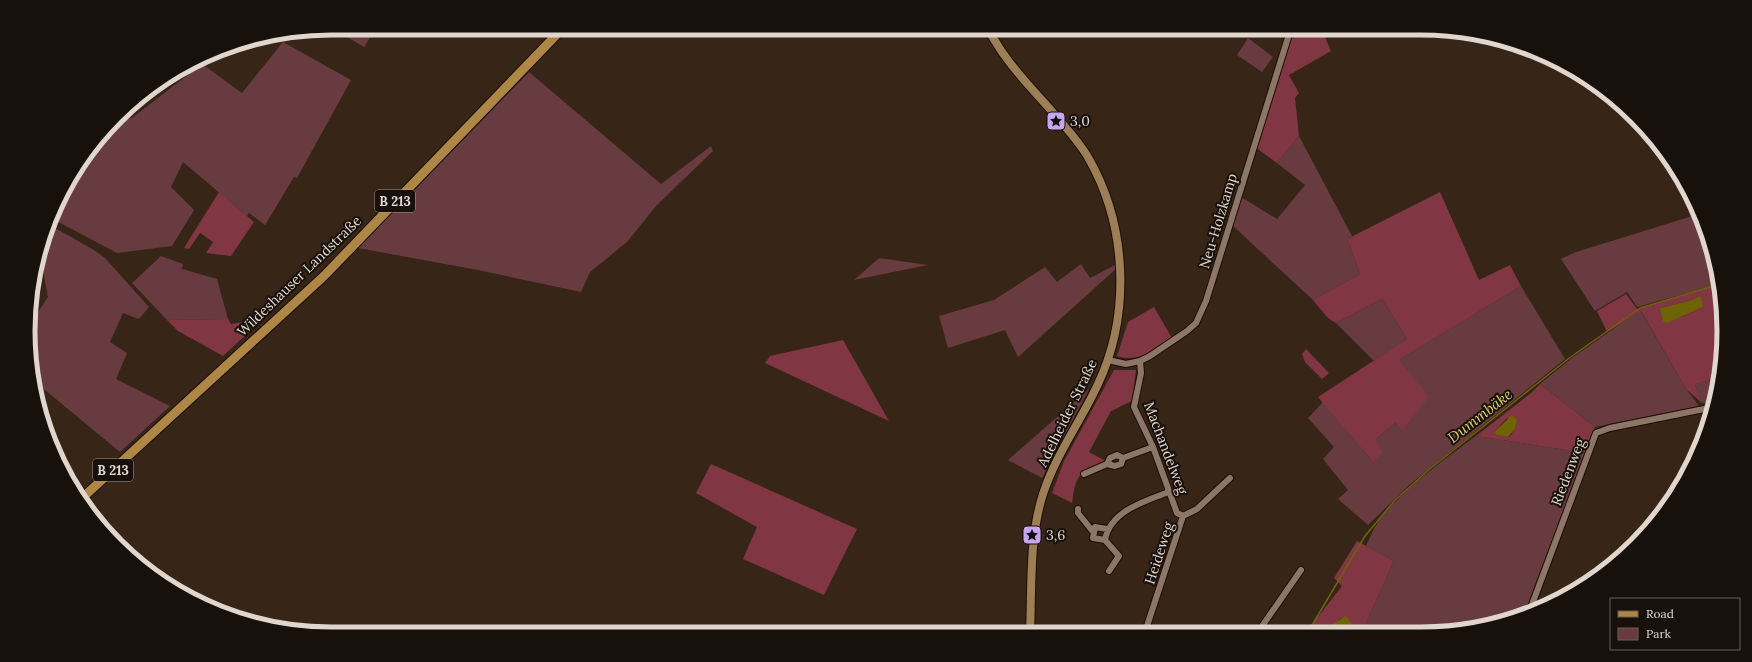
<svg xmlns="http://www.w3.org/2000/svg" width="1752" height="662" viewBox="0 0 1752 662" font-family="Lora,serif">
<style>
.green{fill:#683b40}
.forest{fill:#803743;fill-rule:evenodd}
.water{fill:#6e6305}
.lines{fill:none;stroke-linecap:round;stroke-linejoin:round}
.stream{stroke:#6e6305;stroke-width:1.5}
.street-casing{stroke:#1e0e03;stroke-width:8}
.secondary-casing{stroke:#1e0e03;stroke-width:10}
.primary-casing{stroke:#1e0e03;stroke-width:11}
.street{stroke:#8b7667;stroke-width:6}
.secondary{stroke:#9c7e57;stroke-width:8}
.primary{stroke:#ae8747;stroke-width:9}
.labels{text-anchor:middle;stroke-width:4;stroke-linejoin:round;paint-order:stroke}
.shield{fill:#18100b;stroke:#a59b93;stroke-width:1}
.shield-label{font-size:13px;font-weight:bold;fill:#e1d6cd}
.poi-label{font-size:14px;fill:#e1d6cd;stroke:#18100b;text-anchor:start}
.street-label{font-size:14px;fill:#e1d6cd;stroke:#18100b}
.water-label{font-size:15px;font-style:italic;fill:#ded061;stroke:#18100b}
.rim{fill:none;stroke:#e1d6cd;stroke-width:5}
</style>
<rect width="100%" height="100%" fill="#372518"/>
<!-- green -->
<path class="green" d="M332,28h44l-12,19z
M1248,38l25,19 -11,15 -25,-17z
M283,42l68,38 -54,98 -3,-1 -29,48 -16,-12 -2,3 -64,-54 -12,25 23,23 -22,36 -55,7 -66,-35 17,-38 50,-60 14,-2 70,-54 40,29z
M206,57l-39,29 -5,-5 18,-13z
M529,72l132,112 50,-38 2,5 -57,55 -29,36 -37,30 -9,20 -103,-22 -120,-22z
M1299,136l53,100 -5,3 13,35 -47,26 -81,-75 9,-28 36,22 28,-34 -28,-22z
M1699,214l9,20 12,50 -83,23 -10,-15 -32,19 -34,-52 15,-7z
M48,224l46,26 11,8 44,49 -10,12 -16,-6 -13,29 17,11 -11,26 54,27 -50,46 -86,-71 -2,-60 16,-24 -7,-37 -3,1 6,-27z
M161,256l22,8 -1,5 35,10 11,40 -61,1 -35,-37z
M879,258l49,7 -74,15z
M1081,264l9,14 27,-14v4l-99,89 -13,-27 -57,18 -9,-32 55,-16 51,-33 12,15z
M1521,286l44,73 -156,126 -41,40 -30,-26 10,-9 -25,-31 11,-12 -26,-29 15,-16 50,60 3,-23 19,-16 7,8 -3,-71z
M1382,299l25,40 -33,22 -38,-38z
M1640,310l46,79 13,17 -104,21 -55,-43 32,-26z
M1719,378l-4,23 -13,2 -7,-19z
M1089,389l-47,89 -34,-18z
M1476,436l109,17 -60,159 -64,19 -99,1 32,-71 -28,-15c4,-8 7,-17 12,-24 23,-32 67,-63 98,-86z"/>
<!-- forest -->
<path class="forest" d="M1293,28h28l10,23 -42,24 10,18 -4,5 4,38 -22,27 -22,-16z
M219,192l35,30 -23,34 -25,-3 7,-11 -13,-9 -11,16 -5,-1z
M1440,192l39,88 31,-15 11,21 -122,74 30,37 -27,34 -7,-8 -19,16 6,14 -9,9 -55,-65 89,-58 -25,-40 -46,24 -8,-5 -15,-18 47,-26 -13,-35z
M1720,284l1,7 -3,15c11,14 4,55 1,72l-24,6 7,19 -16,-14 -45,-78 -34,21 -10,-21 29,-17 11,15zM1698,297l5,10 -22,10 -21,-9 29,-7z
M1154,307l18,31c-18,11 -32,25 -55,18l11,-34z
M228,319l3,5 32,-5 -40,37 -45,-25 -11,-11z
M843,340l46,81 -124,-58 5,-7z
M1306,349l23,24 -7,6 -17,-17 -3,-8z
M1114,370h22l-4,31 -21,10 -22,41 15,8 -2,3c-25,11 -26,13 -30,40l-20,-10 12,-32z
M1540,384l55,43 -10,26 -109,-17 55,-43zM1507,418l9,8 -5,9 -3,2 -11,-2 -3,-3z
M711,464l146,65 -33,66 -81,-36 14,-32 -61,-34z
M1357,541l37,20 -32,71h-9l2,-4 -14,-10c-12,13 -18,14 -35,14l36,-46 -8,-8z"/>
<!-- water -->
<path class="water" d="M1698,297h3l2,10 -36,16 -4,-2 -3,-13 29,-7z
M1512,415l5,5 -2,9 -7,8 -11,-2 -3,-3z
M1346,616l9,13 -2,3h-30c5,-4 18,-14 23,-16z"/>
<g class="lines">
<!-- stream -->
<path class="stream" d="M1308,632l57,-96 30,-36 36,-32 137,-109 72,-51 80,-24"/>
<defs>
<path id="street" d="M1108,360l18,4 14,-3 10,-5 37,-25 9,-8 10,-22 85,-273
M1140,361l1,12 -7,34 19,40 24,66 6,3
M1107,464l3,-6 7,-3 6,3 30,-11
M1084,474l23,-10 8,2 6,-2 2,-6
M1078,509v4l16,20
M1107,529l-12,-2 -2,11 12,2c5,-29 40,-39 64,-48
M1105,540l14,16 -10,15
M1530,610l66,-177 14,-5 104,-21
M1145,632l38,-116 14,-7 33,-31
M1258,632l43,-62"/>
<path id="secondary" d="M987,28c6,9 11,19 18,28 13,19 30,36 45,53 13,16 29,32 39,50 38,67 42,155 9,225 -17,37 -42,70 -55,110 -14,43 -11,93 -13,138"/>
<path id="primary" d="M80,500l244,-224 239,-248"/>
</defs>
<!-- street casing -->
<use href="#street" class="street-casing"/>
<!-- secondary casing -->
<use href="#secondary" class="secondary-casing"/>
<!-- primary casing -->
<use href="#primary" class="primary-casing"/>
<!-- street -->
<use href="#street" class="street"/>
<!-- secondary -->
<use href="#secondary" class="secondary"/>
<!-- primary -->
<use href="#primary" class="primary"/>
</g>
<!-- icons -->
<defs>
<symbol id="sight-square" viewBox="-11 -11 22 22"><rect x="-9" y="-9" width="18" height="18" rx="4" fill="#c7a6ef" stroke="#18100b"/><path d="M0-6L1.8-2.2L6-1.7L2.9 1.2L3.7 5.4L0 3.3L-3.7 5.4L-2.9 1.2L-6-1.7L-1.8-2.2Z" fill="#111"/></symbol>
</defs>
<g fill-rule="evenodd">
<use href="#sight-square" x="1045" y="110" width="22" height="22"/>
<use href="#sight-square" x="1021" y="524" width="22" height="22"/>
</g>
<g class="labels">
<!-- shield labels -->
<g class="shield">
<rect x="375" y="190" width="40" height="22" rx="3"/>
<rect x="93" y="459" width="40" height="22" rx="3"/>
</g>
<g class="shield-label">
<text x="395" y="206">B 213</text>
<text x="113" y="475">B 213</text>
</g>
<!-- poi labels -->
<g class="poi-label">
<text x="1070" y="126">3,0</text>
<text x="1046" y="540">3,6</text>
</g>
<!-- street labels -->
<g class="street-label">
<text transform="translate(1218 221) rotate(-73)" y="5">Neu-Holzkamp</text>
<text transform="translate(299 276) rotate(-44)" y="5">Wildeshauser Landstraße</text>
<text transform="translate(1067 413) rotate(-64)" y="5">Adelheider Straße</text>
<text transform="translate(1166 448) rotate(69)" y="5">Machandelweg</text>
<text transform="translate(1568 472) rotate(-69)" y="5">Riedenweg</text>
<text transform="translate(1159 553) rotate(-72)" y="5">Heideweg</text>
</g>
<!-- water labels -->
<g class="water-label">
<text transform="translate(1480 416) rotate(-38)" y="5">Dummbäke</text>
</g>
</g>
<!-- crop -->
<path d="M0 0H1752V662H0ZM331 35H1421A296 296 0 0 1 1717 331V331A296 296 0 0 1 1421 627H331A296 296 0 0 1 35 331V331A296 296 0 0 1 331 35Z" fill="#18100b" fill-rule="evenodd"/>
<path class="rim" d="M331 35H1421A296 296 0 0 1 1717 331V331A296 296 0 0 1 1421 627H331A296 296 0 0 1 35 331V331A296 296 0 0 1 331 35Z"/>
<!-- legend -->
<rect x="1610" y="598" width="130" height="52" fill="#18100b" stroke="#685f59"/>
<rect x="1618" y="611" width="20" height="6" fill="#ae8747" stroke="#685f59"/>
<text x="1646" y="618" font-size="12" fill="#e1d6cd">Road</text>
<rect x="1618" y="628" width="20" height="12" fill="#683b40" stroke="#685f59"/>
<text x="1646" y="638" font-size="12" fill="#e1d6cd">Park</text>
</svg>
